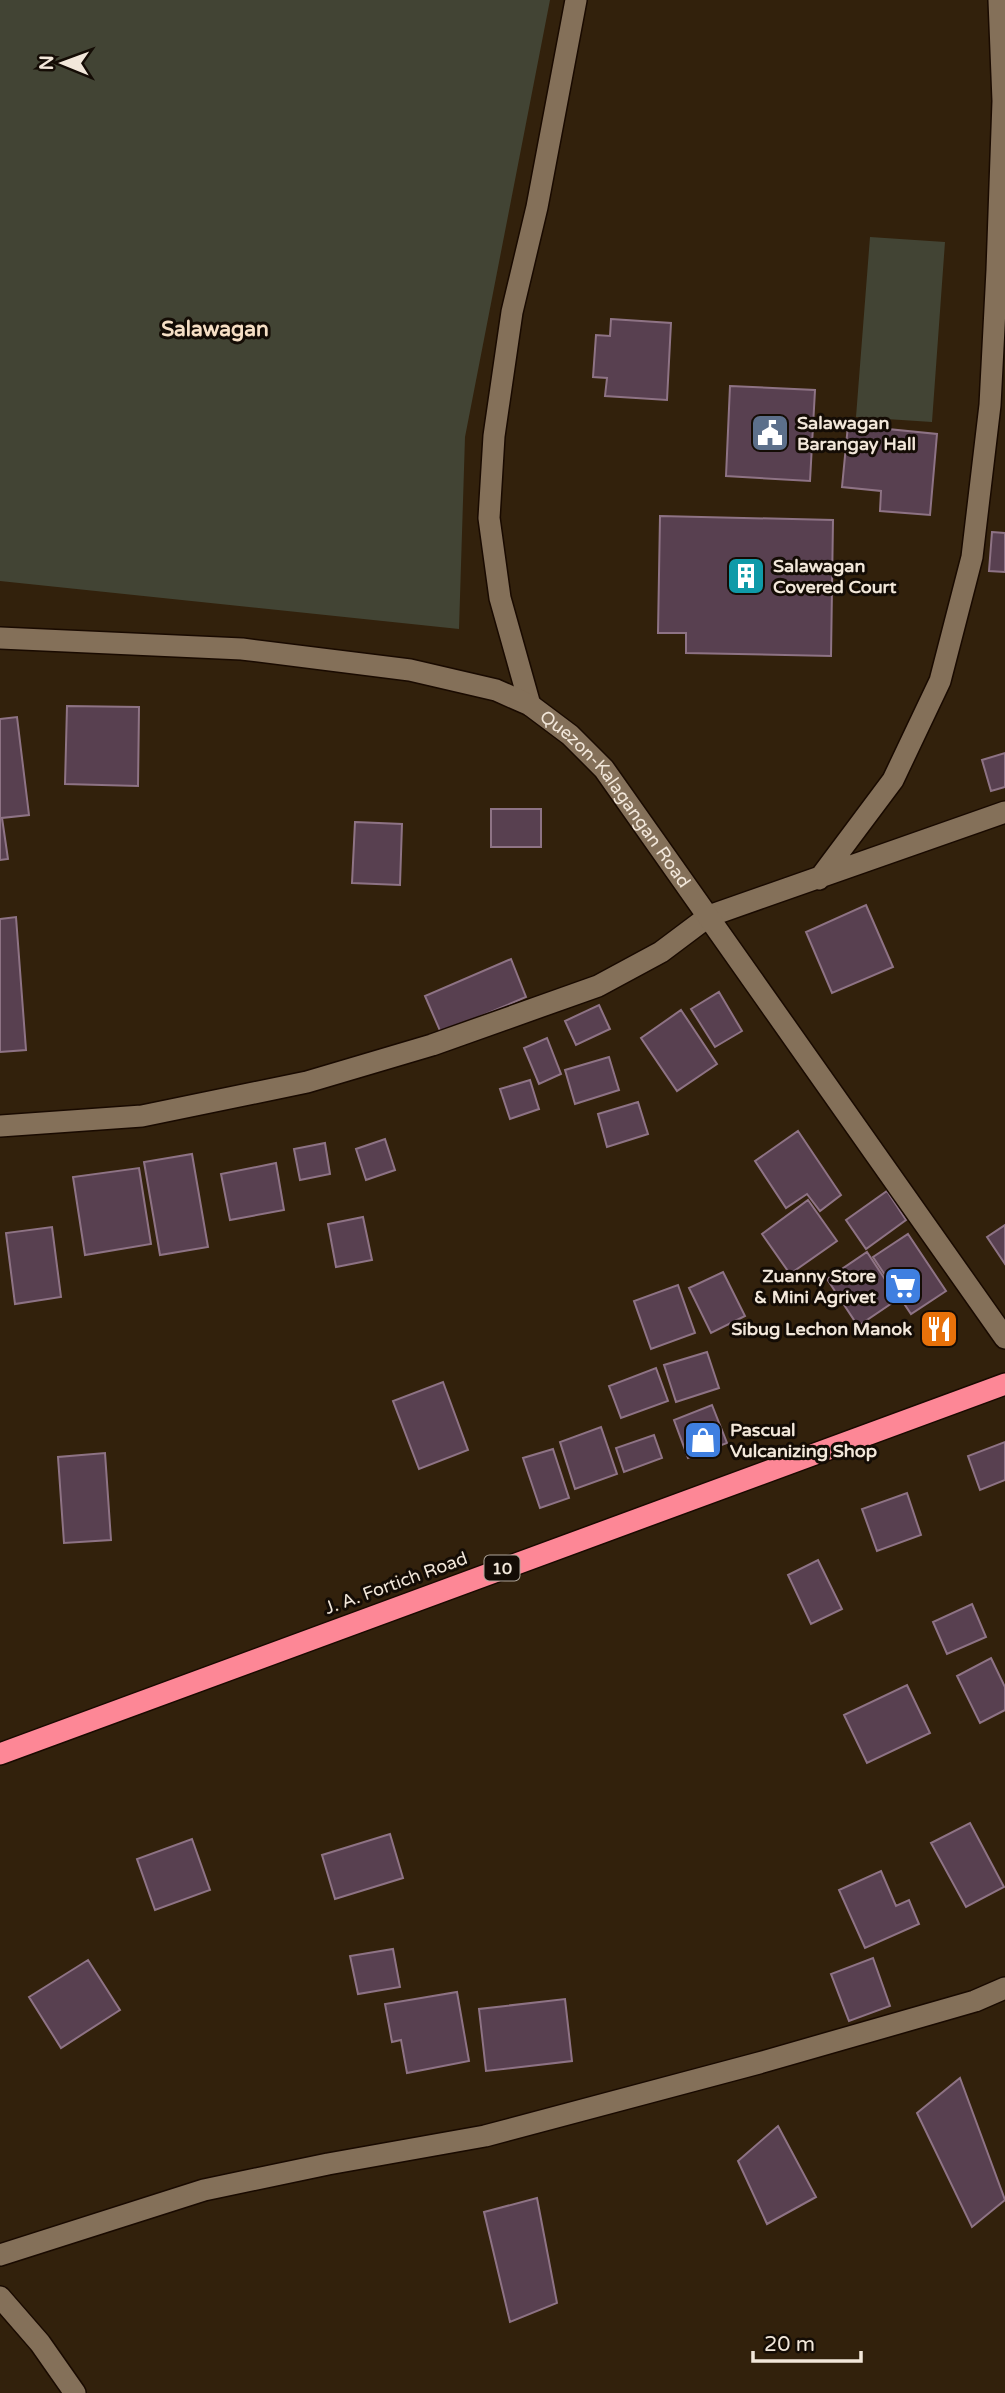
<svg xmlns="http://www.w3.org/2000/svg" width="1005" height="2393" viewBox="0 0 1005 2393" font-family="'Varela Round',sans-serif">
<style>
.green{fill:#424434}
.building{fill:#584050;stroke:#8e7385;stroke-width:2}
.lines{fill:none;stroke-linecap:round;stroke-linejoin:round}
.street-casing{stroke:#190a00;stroke-width:24}
.secondary-casing{stroke:#190a00;stroke-width:24}
.highway-casing{stroke:#190a00;stroke-width:24}
.street{stroke:#847059;stroke-width:21}
.secondary{stroke:#847059;stroke-width:21}
.highway{stroke:#fd8796;stroke-width:21}
.labels{text-anchor:middle;stroke-width:6;stroke-linejoin:round;paint-order:stroke}
.shield{fill:#140c05;stroke:#afa59a;stroke-width:2}
.shield-label{font-size:16px;font-weight:bold;fill:#f2e7da}
.poi-label{font-size:18px;font-weight:bold;fill:#f2e7da;stroke:#140c05;text-anchor:start}
.street-label{font-size:18px;fill:#f2e7da;stroke:#140c05}
.quarter-label{font-size:21px;font-weight:bold;fill:#f6dfc5;stroke:#140c05}
</style>
<rect width="100%" height="100%" fill="#32210c"/>
<!-- green -->
<path class="green" d="M0,0h550l-85,437 -6,192 -459,-48z
M870,237l75,5 -13,180 -76,-5z"/>
<!-- building -->
<path class="building" d="M611,319l60,4 -4,77 -62,-4 2,-18 -14,-1 3,-42 14,1z
M730,386l85,4 -5,91 -84,-5z
M848,425l89,9 -7,81 -50,-4 1,-20 -39,-4z
M660,516l173,4 -2,136 -145,-3v-20h-28z
M992,532l13,1v39l-16,-1z
M67,706l72,1 -1,79 -73,-2z
M17,717l12,98 -27,3 6,41 -8,1v-141z
M1005,753v34l-14,4 -9,-31z
M491,809h50v38h-50z
M355,822l47,2 -2,61 -48,-2z
M866,905l27,62 -61,26 -26,-61z
M16,917l10,133 -26,2v-133z
M511,959l15,38 -85,36 -16,-37z
M719,992l23,39 -27,16 -24,-38z
M599,1005l11,24 -34,16 -11,-24z
M681,1010l36,54 -40,27 -36,-53z
M547,1038l14,36 -22,10 -15,-36z
M609,1057l10,33 -44,14 -10,-34z
M530,1080l9,29 -29,10 -10,-30z
M638,1102l10,32 -41,13 -9,-33z
M798,1131l43,64 -21,16 -13,-17 -21,14 -31,-47z
M385,1139l10,31 -29,10 -10,-31z
M325,1143l5,31 -30,6 -6,-31z
M192,1154l16,93 -48,8 -16,-93z
M276,1163l8,47 -54,10 -9,-46z
M139,1168l12,76 -66,11 -12,-78z
M887,1191l19,29 -40,29 -20,-29z
M808,1200l29,41 -47,33 -28,-40z
M363,1217l9,43 -36,7 -8,-43z
M1005,1225v39l-18,-27z
M52,1227l9,70 -46,7 -9,-71z
M908,1234l38,57 -35,23 -38,-57z
M867,1252l31,47 -40,27 -31,-47z
M723,1272l22,44 -34,17 -22,-45z
M678,1285l17,48 -44,16 -17,-48z
M707,1352l12,36 -43,14 -12,-37z
M656,1368l12,33 -47,17 -12,-32z
M443,1382l25,68 -49,19 -26,-68z
M712,1405l15,38 -39,15 -14,-38z
M601,1427l16,47 -42,15 -15,-47z
M654,1435l8,23 -38,14 -8,-24z
M1005,1442v38l-25,10 -12,-34z
M553,1449l16,49 -29,10 -17,-50z
M105,1453l6,87 -47,3 -6,-86z
M907,1493l14,42 -44,16 -15,-42z
M818,1560l24,49 -31,15 -23,-49z
M972,1604l14,33 -39,17 -14,-32z
M991,1658l14,29v23l-25,13 -23,-47z
M907,1685l23,48 -63,30 -23,-48z
M970,1823l34,64 -38,20 -35,-64z
M390,1834l13,44 -68,21 -13,-44z
M192,1839l18,51 -55,20 -18,-51z
M881,1871l15,35 13,-6 10,24 -54,24 -26,-58z
M393,1949l7,38 -42,7 -8,-38z
M873,1958l17,48 -41,15 -18,-47z
M88,1960l32,50 -59,38 -32,-51z
M457,1992l12,69 -62,12 -6,-33 -9,2 -7,-38z
M565,1999l7,62 -86,10 -7,-62z
M960,2078l45,122 -33,27 -55,-114z
M778,2126l38,71 -49,27 -29,-63z
M537,2198l20,105 -47,19 -26,-110z"/>
<g class="lines">
<defs>
<path id="street" d="M530,705l-30,-107 -11,-80 5,-82 18,-124 25,-105 39,-207
M819,879l74,-99 47,-99 32,-124 18,-152 7,-135 6,-169 -4,-101
M0,1126l142,-10 165,-34 125,-37 166,-59 63,-34 48,-36 296,-104
M0,2255l204,-65 124,-26 157,-28 274,-73 216,-62 30,-13
M0,2297l40,46 35,50"/>
<g id="secondary">
<path id="s1" d="M0,638l242,11 168,21 86,20 34,15 40,30 34,34 401,569"/>
</g>
<path id="highway" d="M0,1754l1005,-370"/>
</defs>
<!-- street casing -->
<use href="#street" class="street-casing"/>
<!-- secondary casing -->
<use href="#secondary" class="secondary-casing"/>
<!-- highway casing -->
<use href="#highway" class="highway-casing"/>
<!-- street -->
<use href="#street" class="street"/>
<!-- secondary -->
<use href="#secondary" class="secondary"/>
<!-- highway -->
<use href="#highway" class="highway"/>
</g>
<!-- icons -->
<defs>
<symbol id="civic-square" viewBox="-11 -11 22 22"><rect x="-9" y="-9" width="18" height="18" rx="4" fill="#5c6f8a" stroke="#140c05"/><path d="M-.6-6.5H3V-4.5H.6V-3L4-1V1h2V6H-6V1h2V-1L-.6-3ZM-1.2 2.5V6h2.4V2.5Z" fill="#fff"/></symbol>
<symbol id="building-square" viewBox="-11 -11 22 22"><rect x="-9" y="-9" width="18" height="18" rx="4" fill="#0f9aa8" stroke="#140c05"/><path d="M-4-6H4V6H1V3H-1V6H-4ZM-2.5-4.3h1.7v1.8h-1.7ZM.8-4.3h1.7v1.8H.8ZM-2.5-1h1.7V.8h-1.7ZM.8-1h1.7V.8H.8Z" fill="#fff"/></symbol>
<symbol id="supermarket-square" viewBox="-11 -11 22 22"><rect x="-9" y="-9" width="18" height="18" rx="4" fill="#3f7fe0" stroke="#140c05"/><path d="M-6-5.5h2.5l.6 2H6L4.5 2H-2.5L-4.4-4H-6ZM-1.5 3.2a1.3 1.3 0 1 0 .1 0ZM3 3.2a1.3 1.3 0 1 0 .1 0Z" fill="#fff"/></symbol>
<symbol id="restaurant-square" viewBox="-11 -11 22 22"><rect x="-9" y="-9" width="18" height="18" rx="4" fill="#e8710a" stroke="#140c05"/><path d="M-5-6h1v4h1v-4h1v4h1v-4h1v5L-1.5 .5V6h-2V.5L-5-1ZM5-6V6H3V1.5H1.5Q1.5-4 5-6Z" fill="#fff"/></symbol>
<symbol id="shop-square" viewBox="-11 -11 22 22"><rect x="-9" y="-9" width="18" height="18" rx="4" fill="#3f7fe0" stroke="#140c05"/><path d="M-5-2.5h2.3a2.7 3.5 0 0 1 5.4 0H5L5.5 6h-11ZM-1.5-2.5h3a1.5 2.3 0 0 0-3 0Z" fill="#fff"/></symbol>
</defs>
<g fill-rule="evenodd">
<use href="#civic-square" x="748" y="411" width="44" height="44"/>
<use href="#building-square" x="724" y="554" width="44" height="44"/>
<use href="#supermarket-square" x="881" y="1264" width="44" height="44"/>
<use href="#restaurant-square" x="917" y="1307" width="44" height="44"/>
<use href="#shop-square" x="681" y="1418" width="44" height="44"/>
</g>
<g class="labels">
<!-- shield labels -->
<rect class="shield" x="484.5" y="1555.5" width="35" height="25" rx="5"/>
<g class="shield-label">
<text x="502" y="1574">10</text>
</g>
<!-- poi labels -->
<g class="poi-label">
<text x="797" y="429">Salawagan<tspan x="797" dy="21">Barangay Hall</tspan></text>
<text x="773" y="572">Salawagan<tspan x="773" dy="21">Covered Court</tspan></text>
<text x="876" y="1282" text-anchor="end">Zuanny Store<tspan x="876" dy="21">&amp; Mini Agrivet</tspan></text>
<text x="912" y="1335" text-anchor="end">Sibug Lechon Manok</text>
<text x="730" y="1436">Pascual<tspan x="730" dy="21">Vulcanizing Shop</tspan></text>
</g>
<!-- street labels -->
<g class="street-label">
<text dy="6" stroke="none"><textPath href="#s1" startOffset="665">Quezon-Kalagangan Road</textPath></text>
<text transform="translate(396 1583) rotate(-20)" y="6">J. A. Fortich Road</text>
</g>
<!-- quarter labels -->
<g class="quarter-label">
<text x="215" y="336">Salawagan</text>
</g>
</g>
<!-- north arrow -->
<g transform="translate(63 63) rotate(271)" stroke="#140c05" stroke-width="5" paint-order="stroke">
<path d="M0-5L12 26L0 18L-12 26Z" fill="#f2e7da"/>
<text y="-10" font-size="19" font-weight="bold" text-anchor="middle" fill="#f2e7da">N</text>
</g>
<!-- scale -->
<path d="M753 2351v10h108v-10" fill="none" stroke="#f2e7da" stroke-width="3.5"/>
<text x="764" y="2351" font-size="21" fill="#f2e7da" stroke="#140c05" stroke-width="5" paint-order="stroke">20 m</text>
</svg>
